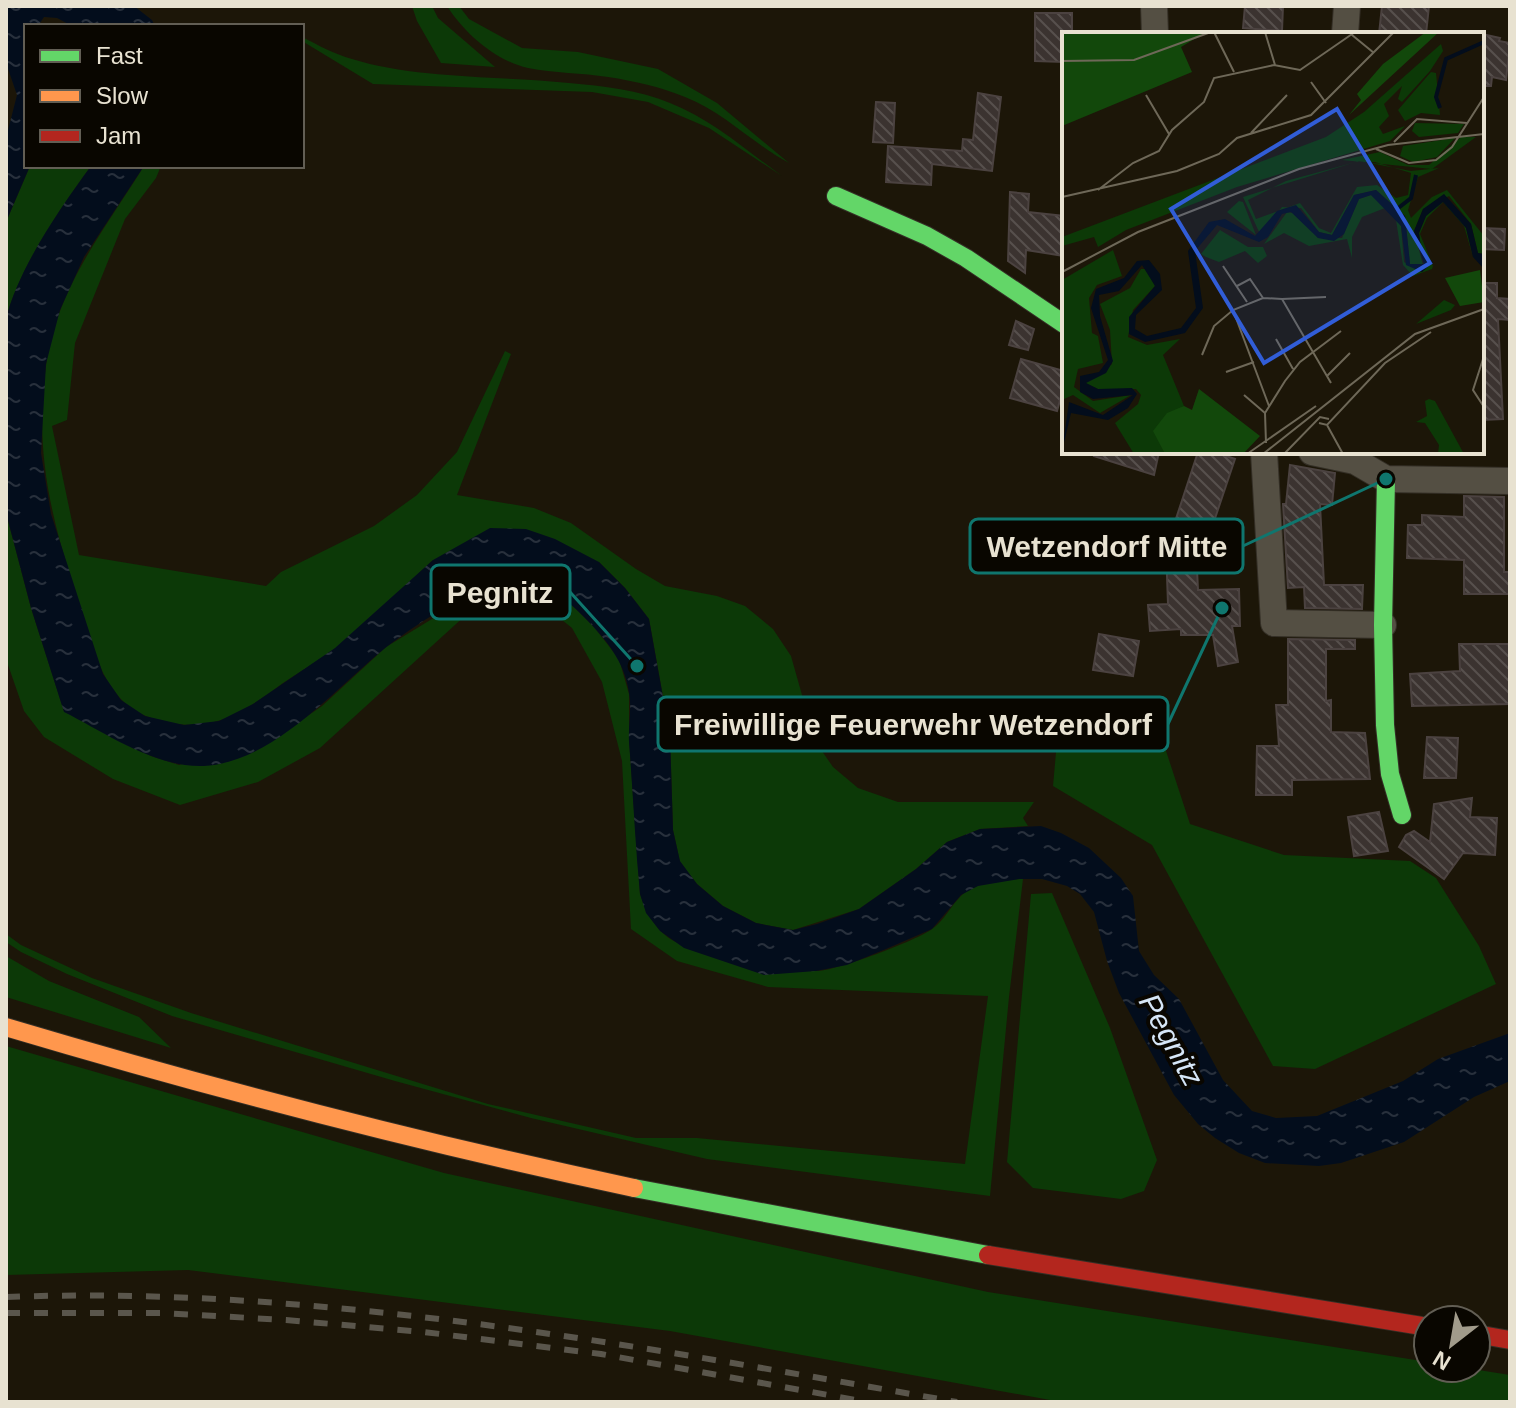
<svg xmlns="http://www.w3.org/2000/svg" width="1516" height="1408" viewBox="0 0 1516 1408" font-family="Helvetica,sans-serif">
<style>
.green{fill:#0c3907}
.water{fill:url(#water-ripples)}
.building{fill:url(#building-back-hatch);stroke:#4b4240;stroke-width:2}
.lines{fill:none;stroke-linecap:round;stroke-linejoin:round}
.street-casing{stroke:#342f26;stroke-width:28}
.fast-casing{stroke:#342f26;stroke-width:20}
.slow-casing{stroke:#342f26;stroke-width:20}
.jam-casing{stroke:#342f26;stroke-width:20}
.street{stroke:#544f43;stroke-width:26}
.fast{stroke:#63d668;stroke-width:18}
.slow{stroke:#ff974d;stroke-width:18}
.jam{stroke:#b3261e;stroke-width:18}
.rail{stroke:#5a564c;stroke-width:6;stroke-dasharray:14 14;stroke-linecap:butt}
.labels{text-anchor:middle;stroke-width:8;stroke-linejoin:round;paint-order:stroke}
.water-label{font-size:30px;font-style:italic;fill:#d6e6f7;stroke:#090600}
.inset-river{fill:none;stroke:#030d1c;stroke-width:4}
.inset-road{fill:none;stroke:#6e6858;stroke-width:2}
.view{fill:#315dd7;fill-opacity:0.15;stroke:#315dd7;stroke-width:4}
.inset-edge{fill:none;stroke:#e8e2d1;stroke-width:4}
.leader{fill:none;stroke:#0f766e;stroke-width:3}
.callout-dot{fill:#0f766e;stroke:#090600;stroke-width:3}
.callout{fill:#090600;stroke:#0f766e;stroke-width:3}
.callout-label{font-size:30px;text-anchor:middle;font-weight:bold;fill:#e8e2d1}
</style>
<defs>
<pattern id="water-ripples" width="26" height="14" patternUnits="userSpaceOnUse" patternTransform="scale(2)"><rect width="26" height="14" fill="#030d1c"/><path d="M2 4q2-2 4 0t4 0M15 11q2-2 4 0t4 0" fill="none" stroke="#28303c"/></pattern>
<pattern id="building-back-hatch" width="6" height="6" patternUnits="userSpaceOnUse" patternTransform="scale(2)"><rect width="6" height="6" fill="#3b3330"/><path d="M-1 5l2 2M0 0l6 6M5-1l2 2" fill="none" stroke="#57504d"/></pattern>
</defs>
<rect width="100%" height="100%" fill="#1c1608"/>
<!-- green -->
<path class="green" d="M412,6h20l6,12 57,49 -54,-4 -24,-42z
M447,6h12l10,13 53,29 56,4 80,17 59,34 72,60c-36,-19 -65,-51 -104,-66 -24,-10 -51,-16 -77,-20 -26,-4 -54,-4 -80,-9 -32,-7 -64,-35 -81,-62z
M302,37c16,8 32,17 50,22 64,20 149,17 217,24 34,3 70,7 101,20 41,16 76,47 112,73l-73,-48 -61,-26 -56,-10 -219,-8 -71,-43z
M30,166h61c-31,43 -72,102 -85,153v-97z
M144,166h17l-5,12 -31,41 -50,124 -8,77 -15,6 27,129 187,31 15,-14 93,-46 43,-31 40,-43 48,-101 6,3 -54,141 77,13 37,15 65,46 29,17 52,10 28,10 28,23 18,27 24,85 18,26 25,21 40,14h136l-11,16 5,8 -48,3 -33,13 -31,27 -57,40 -66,21 -37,-7 -33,-17 -26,-22 -17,-22 -7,-32 -3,-95 -21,-116 -24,-31 -26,-26 -166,-2c-33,30 -64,64 -99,90 -17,11 -34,22 -51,33 -19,14 -40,30 -62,37 -31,11 -80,3 -102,-23 -20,-23 -27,-53 -36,-82 -29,-86 -50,-158 -37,-249 10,-77 59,-137 98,-200z
M6,513l25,95 33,103 87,45 28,9 111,-37 32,-22 64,-59 87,-53 51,-8 18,2 28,15 24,24 25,32 10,35v45l11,155c17,49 40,53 87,62 23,4 70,16 91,15 19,-1 98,-30 114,-42 12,-8 18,-22 28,-32 14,-15 45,-18 63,-18l-14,118 -19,199 -283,-37 -176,-41 -136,-37 -223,-65 -105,-42 -46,-22 -15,-10v-8l15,11 71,33 99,35 297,91 148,34h61l268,26 23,-168 -220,-9 -91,-26 -46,-32 -9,-168 -20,-79 -30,-54 -30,-24 -44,-1 -31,11 -147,134 -62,34 -78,23 -67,-26 -69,-42 -20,-26 -18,-52z
M1148,696l42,128 94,31 126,6 26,17 43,68 17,38 -181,85 -42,-3 -121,-221 -99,-59 7,-78z
M1052,893l58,135 47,132 -13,31 -23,8 -88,-11 -26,-26 24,-268z
M6,956l43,25 90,36 32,31 -165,-51z
M6,1046l438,127 544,119 440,70v6h38l44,7v27h-449l-391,-71 -482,-61 -182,5z"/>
<!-- water -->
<path class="water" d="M6,6h128l18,14 3,6h-83l-15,-8 -13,-1 -6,9h-12v140h4l-24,56v-84l11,-43 -11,-32z
M91,166h53l-60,91 -24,53 -14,54 -5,89 10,61 52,160 18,26 24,16 39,9 35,-4 34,-17 82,-56 98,-88 57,-32 36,1 29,10 44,23 26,26 24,31 21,117 3,94 7,31 17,23 26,22 33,17 37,7 24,-6 42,-15 57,-40 31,-27 33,-13 61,-3 20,7 28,15 32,30 12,18 6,55 15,24 25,24 44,81 29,31 24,7 41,-2 86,-35 35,-22 72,-26v48l-36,16 -70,45 -63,21 -22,3 -54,-3 -26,-10 -24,-15 -17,-14 -24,-29 -55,-102 -12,-32 -13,-49 -14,-18 -13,-8 -25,-7h-23l-41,7 -17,9 -29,34 -46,20 -39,16 -31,6 -52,4 -80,-27 -24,-17 -14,-18 -6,-19c-5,-51 -7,-102 -11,-152 -1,-16 3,-33 0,-49 -4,-31 -24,-55 -45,-76 -26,-27 -46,-33 -82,-27 -9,1 -21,1 -30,5 -27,10 -65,36 -88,54 -50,41 -111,113 -180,117 -49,2 -98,-33 -140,-54l-33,-104 -25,-95v-194c12,-50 54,-111 85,-153z"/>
<!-- building -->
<path class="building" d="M1245,6h38l-1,25 -39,-3z
M1382,6h47l-3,28h-47z
M1035,13h37v21h-8v28l-29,-1z
M1482,34l18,4 -1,3 11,2 -4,37 -14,-3 -1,9h-9z
M978,93l23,4 -9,74 -60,-7 -1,21 -45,-3 2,-36 74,5 1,-12 10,1z
M876,102l19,1 -2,40 -20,-1z
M1010,192l19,2 -1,18 36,4v40l-38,-6 -1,23 -17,-12z
M1482,228l23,1 -1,21 -22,-1z
M1482,283h15v15l13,1v21l-12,-1 5,100 -21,1z
M1016,321l18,8 -6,21 -19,-5z
M1021,359l43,12v15l-7,25 -47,-13z
M1095,452h64l-5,23 -60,-19z
M1198,452h16l21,7 -31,92 -8,-3 2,42 41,-1 1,37h-8l6,36 -20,4 -5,-31h-32v-6l-31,2 -2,-26 20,-1 -2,-55z
M1290,465l45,8 -3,32 -12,-1 4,81h39l-1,24 -57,-1 -1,-21 -16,1 -5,-84h3z
M1464,496l40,1v75h6v22h-46v-34l-57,-2 1,-33h14v-10l42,2z
M1099,634l40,7 -6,35 -40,-6z
M1288,639l67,1v9h-29v52l5,-1v32l34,1 5,46 -78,1v15h-36l1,-49h22l-3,-41h12z
M1459,644h51v60l-98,2 -2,-32 50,-3z
M1427,737l31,1 -2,40h-32z
M1472,798l-2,19 27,1 -2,37 -32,-2 -19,26 -45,-32 7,-12 8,-4 16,11 4,-38z
M1379,812l9,39 -34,5 -6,-39z"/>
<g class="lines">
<defs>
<path id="street" d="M1154,6l1,28
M1345,34l2,-28
M1264,452l10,171 109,2
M1312,452l43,9 31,18 124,2"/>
<path id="fast" d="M836,196l91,40 39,22 98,66
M1386,479l-3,146 2,100 5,49 12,41
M634,1188l354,67"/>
<path id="slow" d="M6,1027c208,62 416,116 628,161"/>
<path id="jam" d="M988,1255l440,72
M1476,1334l34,6"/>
</defs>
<!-- street casing -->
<use href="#street" class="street-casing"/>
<!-- fast casing -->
<use href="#fast" class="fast-casing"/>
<!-- slow casing -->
<use href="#slow" class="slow-casing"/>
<!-- jam casing -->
<use href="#jam" class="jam-casing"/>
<!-- street -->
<use href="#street" class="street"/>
<!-- fast -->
<use href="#fast" class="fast"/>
<!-- slow -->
<use href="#slow" class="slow"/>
<!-- jam -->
<use href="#jam" class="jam"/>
<!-- rail -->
<path class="rail" d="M6,1297c318,-12 639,51 951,105
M6,1313h156l124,7 138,12 177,22 266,48"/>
</g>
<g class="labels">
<!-- water labels -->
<g class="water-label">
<text transform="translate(1171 1040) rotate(61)" y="10">Pegnitz</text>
</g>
</g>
<!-- overview -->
<g transform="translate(1062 32)">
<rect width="422" height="422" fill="#1c1608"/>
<path d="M379,12l2,7 -13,20 -28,31 -4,-3 4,-13 -18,18 5,12 -10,11 4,7 22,-8 -15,15 -153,46 -111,43 -28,17 -4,-10 -32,9v-9l264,-100 38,-25zM353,91l49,1 -6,9 -39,4 -7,-6zM399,105h15l-44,32 -90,-9 38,-8 28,13h21zM393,106l-18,19 -24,5 -13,-6 3,-10zM297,129l52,10 28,-3 -21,9 -10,33 3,8 21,-21 15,-7 37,46v18l-6,-1 -7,-29 -22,-28 -26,13 -9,22 9,34 -13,-1 -5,-48 -29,-26 -22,5 -22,40 -13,-3 -18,-24 -19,-1 -22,27 -17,-37zM294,130h19l36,11 -3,22 -12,3 -19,-13 -20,2 -26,46 -12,-5 -19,-25 -44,16 -8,-19 38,-19zM309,163l20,15 10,16 3,36 18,10 4,-14 -6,-8 -1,-17 7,-17 11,-13 4,-2 2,1 3,2 14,15 6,9 7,29 11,12 -11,-12 -9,-31 -21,-24 -16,16 -7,16 13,32 -1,3 -19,7 -10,-11 -7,-45 -11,-12 -23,9 -10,20v21l-5,-19 -38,7 -25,-13 -20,11 23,-32 12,2 19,24h24l17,-39zM177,169l4,1 13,33 -29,-23zM158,198l28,17h15l4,9 -9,7 -13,-12 -26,11 -13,-5 -5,-3zM51,218l9,26 -25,9 -8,13 3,35 6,3 5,27 -25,6 -4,18 19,14 38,-6 -31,18 -27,-18 -11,5v-120zM79,237h7l7,17 -22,24 -5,27 19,8 33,-6 -17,16 21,51 -30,24 11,24h-31l-19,-31 23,-19 3,-9 -5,-6h-38l-13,-6 27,-19 -2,-34 -10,-26 30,-16zM382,268l11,5 -4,5 -35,14zM367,367l6,2 29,53h-26l1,-9 -14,-22 -9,-1 11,-6 -2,-15z" fill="#0c3907" fill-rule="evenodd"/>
<path d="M0,0h144l-25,15 11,25 -130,54zM364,0h13l-90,83 12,-15 -4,-6 26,-30zM418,238l4,32 -24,4 -15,-28zM137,357l61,47 -17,18h-78l-12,-23 14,-18 17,-7 8,4z" fill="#12480b"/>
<path d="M369,40l5,1 4,42 -19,-2 -16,8 -7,-11z" fill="#0c3907"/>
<path d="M314,158l29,26 5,48h14l-10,-33 9,-22 21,-15 27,30 7,29 6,1v15l-11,-12 -7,-29 -23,-26 -17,14 -7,17 3,21 11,8 -11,10 -16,-7 -5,-39 -30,-31 -12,4 -15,35 -10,7 -16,-3 -27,-26 -9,2 -14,23 -9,5 -42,-17 -22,26 8,57 -18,25 -40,9 -16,-8v-17l26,-31 -13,-21 -23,26 -20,4 1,21 13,45 -7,12 -20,10 12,6 34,-1 5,6 -9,14 -20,12 -37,-7 -9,38 7,-49 34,13 30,-20 -40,4 -13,-7v-16l19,-4 9,-12 -17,-52 5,-19 28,-11 13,-17 12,-1 11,14 2,16 -26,25 -1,14 12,7 34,-8 15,-20 -8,-57 21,-29 16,-3 30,17 22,-25 19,-6 23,27 13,3 22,-40z" fill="#030d1c"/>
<path class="inset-river" d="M378,76l-4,-11 10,-38 38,-17M335,177l14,-11 5,-23"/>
<path class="inset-road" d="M152,0l20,40M203,0l10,33M290,3l22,18M0,29l72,-1 77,-28M249,50l15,21M84,63l23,39M189,101l36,-38M332,110l23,-23 50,4M314,117l33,14 27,-3 16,-13 32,-50M36,158l35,-27 26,-12 13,-21 32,-28 10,-24 60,-13 26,5 55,-38M0,165l115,-26 42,-17 18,-16 74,-23 83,-83M161,234l24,36M0,240l76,-40 161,-63 89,-24 96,-11M175,254l13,-7 13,19M220,267l49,84M220,267l44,-2M171,278l36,96M214,307l17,30M140,323l12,-29 19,-16 30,-12 19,1M422,324l-11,34 11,17M164,340l28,-10M265,344l23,-23M182,363l21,18M257,391l8,2 58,-62 46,-31M265,393l16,29M204,411l-1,-30 20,-32 15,-19 41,-31M185,422l69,-48M201,422l152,-120 69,-25M222,422l36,-37 9,2"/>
<path class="view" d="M275,77l93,154 -166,100 -93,-154z"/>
<rect width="422" height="422" class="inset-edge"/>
</g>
<!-- callouts -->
<path class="leader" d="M1386 479L1243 546M637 666L570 592M1222 608L1168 724"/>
<g class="callout-dot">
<circle cx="1386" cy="479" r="8"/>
<circle cx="637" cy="666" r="8"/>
<circle cx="1222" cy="608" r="8"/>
</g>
<g class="callout">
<rect x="970" y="519" width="273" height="54" rx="8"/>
<rect x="431" y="565" width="139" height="54" rx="8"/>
<rect x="658" y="697" width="510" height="54" rx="8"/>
</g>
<g class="callout-label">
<text x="1107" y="557">Wetzendorf Mitte</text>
<text x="500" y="603">Pegnitz</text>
<text x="913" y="735">Freiwillige Feuerwehr Wetzendorf</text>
</g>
<!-- border -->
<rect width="1516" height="1408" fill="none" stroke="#e8e2d1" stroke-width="16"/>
<!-- legend -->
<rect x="24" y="24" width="280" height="144" fill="#090600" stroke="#625e54" stroke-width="2"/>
<rect x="40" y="50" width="40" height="12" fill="#63d668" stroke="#625e54" stroke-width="2"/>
<text x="96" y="64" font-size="24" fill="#e8e2d1">Fast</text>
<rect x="40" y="90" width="40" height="12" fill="#ff974d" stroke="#625e54" stroke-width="2"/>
<text x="96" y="104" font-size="24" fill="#e8e2d1">Slow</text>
<rect x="40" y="130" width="40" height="12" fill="#b3261e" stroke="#625e54" stroke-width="2"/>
<text x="96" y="144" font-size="24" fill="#e8e2d1">Jam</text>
<!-- north arrow -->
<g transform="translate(1452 1344) rotate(211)"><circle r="38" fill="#090600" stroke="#625e54" stroke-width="2"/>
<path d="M0-6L14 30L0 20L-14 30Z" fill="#a19b8b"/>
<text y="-12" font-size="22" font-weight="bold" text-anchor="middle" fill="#e8e2d1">N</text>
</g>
</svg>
